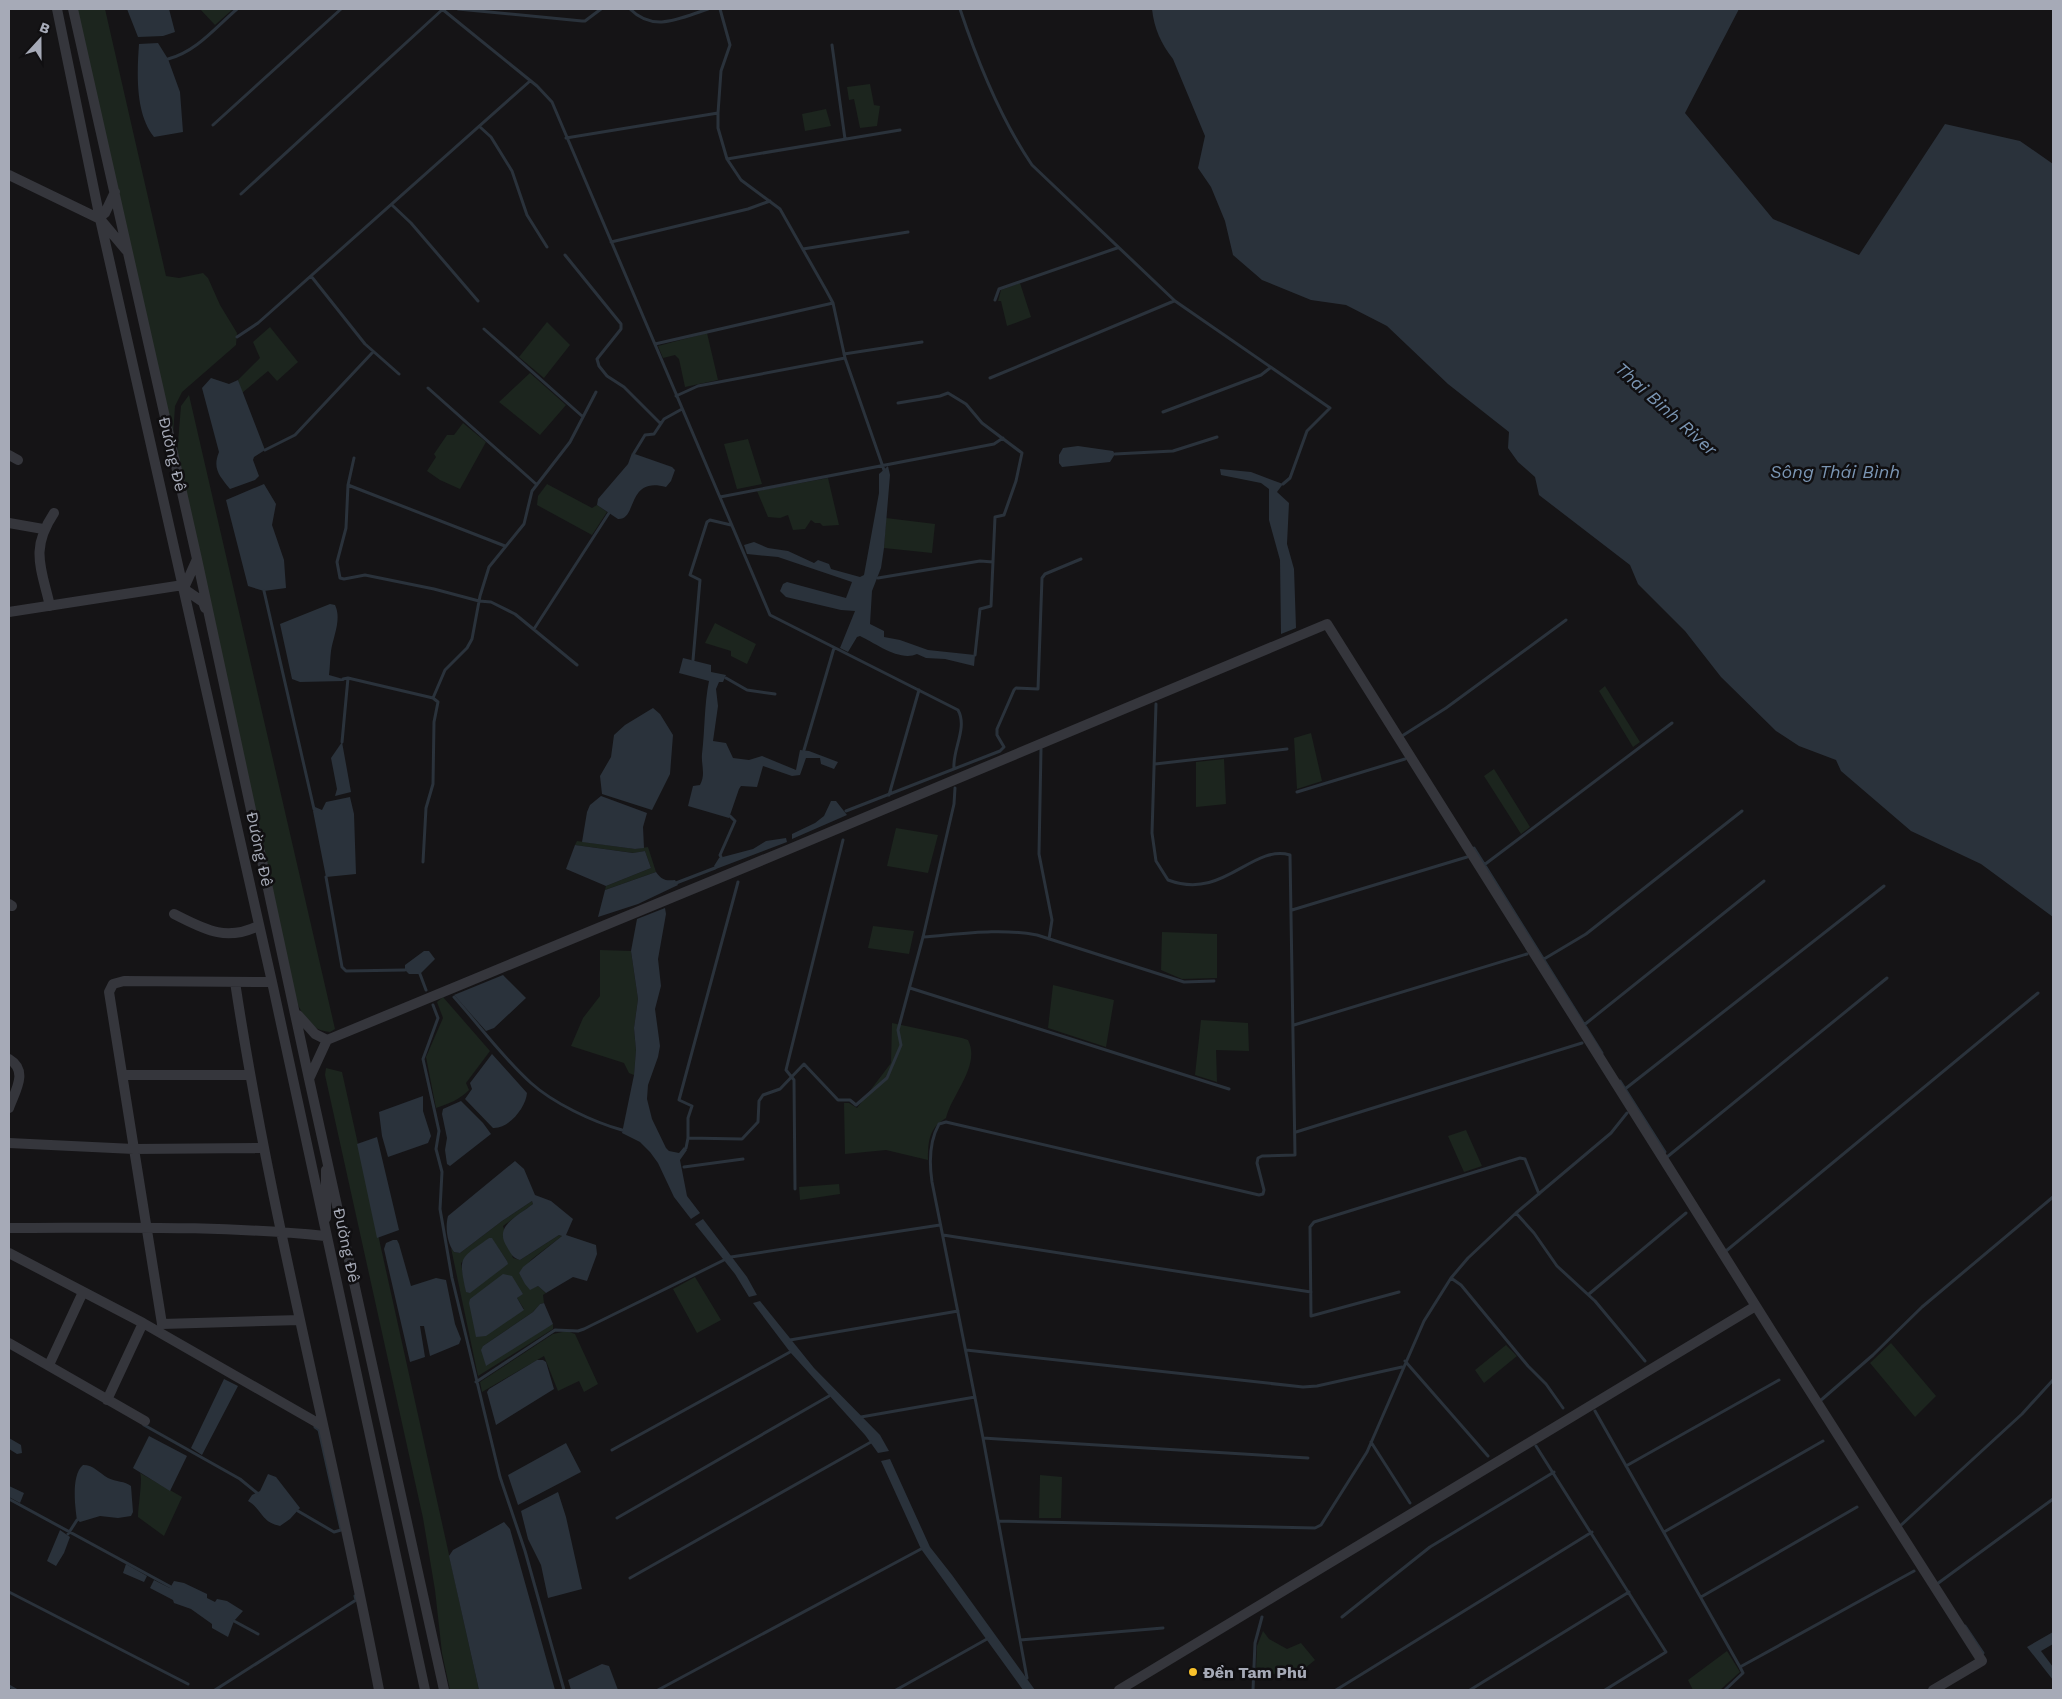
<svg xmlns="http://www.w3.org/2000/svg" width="2062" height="1699" viewBox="0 0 2062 1699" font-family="'Work Sans',sans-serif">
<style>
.green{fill:#1c251e;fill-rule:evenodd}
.water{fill:#2a323b}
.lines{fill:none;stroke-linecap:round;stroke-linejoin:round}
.stream{stroke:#2a323b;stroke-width:3}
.minor{stroke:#35363c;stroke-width:10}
.poi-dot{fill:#f8c12b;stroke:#100f11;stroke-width:2}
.labels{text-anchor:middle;stroke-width:5;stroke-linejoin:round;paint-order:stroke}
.street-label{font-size:16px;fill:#a6aab7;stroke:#100f11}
.poi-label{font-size:16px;font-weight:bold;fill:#a6aab7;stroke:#100f11;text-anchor:start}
.water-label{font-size:18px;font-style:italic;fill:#7b96b4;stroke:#100f11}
</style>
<rect width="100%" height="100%" fill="#151416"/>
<!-- green -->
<path class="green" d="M77,9h28l61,267 13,2 24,-5 5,5 12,27 17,28 -1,12 -54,47 -7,14 -2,30z
M200,9h33l-18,16z
M870,84l4,21 6,1 -3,20 -17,2 -6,-29 -5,1 -2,-13z
M826,109l5,17 -26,5 -3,-17z
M1020,283l11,34 -24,9 -6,-25h-3l3,-11z
M547,322l23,23 -26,33 -25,-21z
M270,327l28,35 -21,19 -9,-10 -26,22 -4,-13 22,-22 -7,-16z
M707,333l11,47 -33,7 -6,-28 -4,-4 -12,3 -5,-12z
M530,373l36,32 -26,30 -41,-33z
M189,395l146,634 -5,3c-19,-2 -25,-13 -33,-29l-120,-549 4,-48z
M463,423l23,19 -26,47 -20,-9 -13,-9 9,-14 -2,-3 13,-19h7z
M748,439l14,45 -25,5 -13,-45z
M828,478l11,47 -16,1 -3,-3h-5l-4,-3 -6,9 -12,1 -5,-15 -8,3 -12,-1 -11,-26z
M547,484l45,24 5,-3 10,7 -15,23 -55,-30 1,-9z
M886,518l49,6 -3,29 -48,-5z
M715,623l41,21 -9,20 -16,-8v-5l-26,-8z
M1605,686l35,56 -7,5 -34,-56z
M1311,733l11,48 -25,8 -3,-51z
M1224,759l2,45 -30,3v-45z
M1494,769l36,58 -9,7 -37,-58z
M896,828l42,7 -10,38 -41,-7z
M577,841l58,8 13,-2 8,25 -51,18 1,-4 45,-18 -6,-17 -11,2 -59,-8z
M873,926l41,5 -5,23 -41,-6z
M1162,932l55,2v44l-35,1 -21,-9z
M600,950l31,1 7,48 -4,29 2,22 -2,25 -5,-2 -5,-10 -53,-17 12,-28 17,-22z
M1053,985l61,15 -8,47 -58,-19z
M443,997l47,54 -24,32 3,7c-10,10 -19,13 -33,18l-10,-51 17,-39 -6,-16z
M1201,1020l47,3 1,28 -33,-1 1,32 -22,-7z
M892,1023l70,15 6,2c13,25 -16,54 -22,78 -17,10 -18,23 -18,42l-42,-10 -41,4 -1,-51h5l8,5 34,-45z
M326,1068l16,4 137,618h-29l-8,-37 -7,-63 -12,-72 -98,-443z
M1466,1130l16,36 -18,6 -16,-36z
M839,1184l1,10 -40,6 -1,-13z
M532,1201l1,3 -30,22 10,32 7,2 39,-25 3,1 -30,23 -13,14 11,16 8,-3 8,7 -3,2 1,8 -4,1 -7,8 -50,34 3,19 60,-38 7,-3v5l-75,47 -27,-128 3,4 6,1 42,-32zM489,1238l3,1 15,22 -41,30 -5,-28zM523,1293l-6,5 7,11 -54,-10z
M695,1277l26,43 -24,13 -24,-44z
M567,1331l8,3 23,50 -14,8 -5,-11 -21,10 -14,-35 -62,36 -2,-10 73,-48z
M1891,1343l45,53 -21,21 -45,-54z
M1506,1345l11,11 -33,27 -9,-13z
M140,1473l42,24 -18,39 -26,-19c0,-11 5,-38 2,-44z
M1040,1475l22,2 -1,41h-22z
M1263,1631l6,8 18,10 14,-6 14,17 -21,17 -38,-6 1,-25z
M1727,1651l13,21 -20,18h-27l-5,-10z"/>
<!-- water -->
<path class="water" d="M127,9h42l6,23 -12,4 -25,1z
M1152,9h587l-54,104 88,106 86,36 86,-131 75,17 33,23v753l-72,-53 -70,-33 -70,-60 -5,-11 -37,-14 -23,-15 -55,-54 -36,-46 -47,-47 -8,-19 -91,-70 -4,-18 -17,-15 -10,-14 1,-16 -61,-48 -61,-58 -41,-21 -35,-5 -49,-20 -29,-25 -8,-34 -14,-34 -13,-19 7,-32 -32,-77c-12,-15 -19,-31 -21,-50z
M158,43l10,16 12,33 3,40 -29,5c-19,-24 -17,-64 -15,-93z
M211,378l18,6 9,-4 27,70 -11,7 -1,3 6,16 -4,4 -25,9c-10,-13 -18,-20 -11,-37l-17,-64z
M1078,446l35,5 2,3 -5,8 -48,5 -3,-4v-8l4,-7z
M632,453l40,14 3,3 -4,11 -5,6c-40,-11 -28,33 -48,32l-21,-14 1,-6 30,-35z
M888,466l2,9 -6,73 -3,20 -9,23 -2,33 14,7v6l16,3 28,10 47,5 -1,11 -29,-7 -19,-1 -9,-4c-17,8 -42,-11 -57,-18l-3,1 -9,15 -8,-4 15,-37 -14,-1 -55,-13 -6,-6 3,-7 4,-2 59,16 6,-16 -74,-25 -31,-3 -3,-9 10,-3 14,6 20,3 26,12 4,-3 11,4 2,5 29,8 4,-2 15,-82v-19z
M1220,469l31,3 32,12 -6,8 12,11 -2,41 7,25 2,59 -15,6 -1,-74 -11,-40v-31l-8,-6 -40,-8z
M264,484l12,20 -4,21 12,35 2,28 -22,3 -16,-5 -22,-86z
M330,604l5,1c7,14 -2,32 -4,46 -1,8 -1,16 -2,24l14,4 1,2 -44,1 -8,-3 -12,-55z
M683,658l28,7v7l15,3 -3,7h-4l-3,7 2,17 -5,35 13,2 7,15 16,2 13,-4 34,14 4,-20 9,1 29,11 -4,7 -13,-5 -1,-6h-14l-6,17 -8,1 -29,-10 -6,21 -16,-1 -2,3 -10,29 -41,-12 5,-20 7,-1c6,-11 1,-20 2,-31 3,-24 2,-48 7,-73l-30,-8z
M653,708l7,6 13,21 -3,39 -18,36 -50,-16 -2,-18 11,-19 3,-22 11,-10z
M342,742l9,50 -16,4 2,-7 -6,-31z
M601,796l46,17 -4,14 1,21 -9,1 -53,-7 5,-30 3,-7z
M350,797l4,17 2,60 -30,3 -13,-66 2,-4 7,3 4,-8z
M831,801h5l11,14 -55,24v-5l23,-11 9,-7z
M786,838l1,4 -71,27 -2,-3 5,-8 34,-9 13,-8z
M575,845l58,8 12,-2 6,17 -45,18 -40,-17z
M656,872c6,8 9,9 19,8l3,5 -40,19 -40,13 7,-27z
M665,908l1,6 -8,45 3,27 -6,23 5,37 -2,11 -10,28 -1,14 5,20 14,29 3,3 10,2 5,-6 3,3 -7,10 7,36 13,17 -9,6 -17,-22 -16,-34 -8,-11 -10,-10 -18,-9 12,-58 2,-25 -2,-22 4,-29 -7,-48 6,-32z
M424,951h5l6,8 -15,15h-11l-4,-4v-5z
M503,975l23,23 -32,30 -8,3 -32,-36z
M492,1054l35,39c-1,14 -18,36 -34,35l-28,-29 7,-10 -2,-6z
M423,1096v15l8,25 -3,7 -40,14 -6,-21 -3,-24z
M461,1101l22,22 8,11 -41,32 -3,-2 -2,-14 2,-12 -5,-24 1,-5z
M377,1137l22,93 -22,8 -20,-94z
M515,1161l9,8 11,26 16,6 22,18 -7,16 30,10 1,9 -10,27 -14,-4 -27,16 -8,-7 -8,4 -5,-6 -6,-11 4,-6 39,-31 -3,-1 -39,25c-7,-2 -9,-6 -13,-13 -14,-21 11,-31 26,-43l-1,-3 -30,20 -42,32 -6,-1c-7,-9 -9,-25 -6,-36z
M703,1219l44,58 10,18 -8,2 -14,-23 -40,-50z
M489,1238h3l15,23 1,3 -38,29 -4,-1c-8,-37 -6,-33 23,-54z
M393,1240h4l2,4 12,42 25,-8 10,2 9,44 6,15 -2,5 -29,12 -6,-30h-4l5,31 -15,5 -26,-113 2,-6z
M503,1274l9,2 11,18 -6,4 7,12 -38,26 -10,1 -7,-34 1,-4z
M760,1301l54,67 66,67 9,16 -11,2 -13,-18 -75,-83 -37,-49z
M544,1303l9,21 -67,42 -5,-16 2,-4 50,-34 7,-8z
M537,1360h6l3,2 8,27 -58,36 -9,-33 2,-3z
M224,1379l14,7 -36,69 -11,-7z
M149,1436l38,20 -17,35 -37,-23z
M9,1438l12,7 1,8 -5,1 -8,-5z
M566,1443l15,29 -63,33 -10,-30z
M890,1459l40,88 22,28 83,115h-12l-102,-141 -40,-88z
M83,1465c11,0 16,8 25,13 8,4 17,3 23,8l2,26 -2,4 -13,2 -18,-2 -20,6 -3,-2c-2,-14 -6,-45 6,-55z
M268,1474l8,3 24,31 -10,11 -10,7c-19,-4 -18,-17 -32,-25l4,-6 8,-4z
M9,1486l15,7 -4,10 -11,-6z
M558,1492l8,25 16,72 -34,9 -7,-33 -13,-26 -7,-28z
M504,1522l6,7 45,161h-76l-30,-134 4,-6z
M60,1530l10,7 -6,16 -8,13 -9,-5z
M126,1564l21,12 -3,6 -21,-9z
M154,1580l16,8 4,-7 10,2 23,11v4l8,4 2,-3 10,2 16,10 -9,10 -6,16 -16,-9v-4l-21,-15 -17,-6 -1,-3 -23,-12z
M2053,1632v12l-12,7 12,16v13l-26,-33z
M602,1664l7,2 9,24h-47l-3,-10z"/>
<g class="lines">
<!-- stream -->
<path class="stream" d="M442,9l95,77 15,16 218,513 188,95c10,18 -6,40 -4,59
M458,9l124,12h3l16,-12
M630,9c24,24 50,9 78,0
M720,9l10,36 -9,26 -3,42v15l9,31 14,21 39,29 46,81 7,13 12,55 39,112
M960,9c18,54 40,109 72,156l143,136 155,107 -23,23 -17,47 -7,6
M832,45l13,94
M168,59c28,-7 48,-32 69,-50
M213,125l128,-116
M480,127l11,10 21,34 15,44 20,32
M566,138l152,-25
M727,159l173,-29
M241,194l202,-185
M392,205l19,18 67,78
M611,242l137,-33 22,-8
M803,249l105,-17
M565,255l56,69v5l-24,30 2,7 8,10 17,11 36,36
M311,276l54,68 34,30
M995,300l4,-11 118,-41
M484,329l98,87
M237,337l21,-14 272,-242
M655,344l178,-41
M844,354l78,-12
M990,378l184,-77
M428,388l108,96
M676,396l22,-10 147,-28
M898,403l42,-7 8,-3 18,11 16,19 40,30 -6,28 -12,34 -9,2 -4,89 -11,3 -5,46
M1163,412l98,-37 9,-7
M265,450l30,-15 78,-83
M634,453l11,-18 9,-1 10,-15 18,-10
M1115,454l58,-3 44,-14
M354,458l-6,27 -2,43 -9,34 3,16 4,1 21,-4 69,14 45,12 12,1 24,12 62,51
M348,485l157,61
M720,497l274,-53 9,-6
M878,578l102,-17 13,1
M264,591l50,218
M534,629l75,-116
M693,660l7,-80 -10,-5 17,-53 3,-2 21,5
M726,678l21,12 28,4
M343,679l5,-1 85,20 12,-28 22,-22 5,-9 8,-43 9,-29 35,-43 8,-33 38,-49 26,-50
M1402,736l44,-28 120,-88
M342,742l6,-64
M1041,749l-2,105 13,66 -3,19
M804,750l30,-102
M1155,764l132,-15
M1297,792l108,-33
M889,795l30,-105
M846,811l154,-60 4,-4 -7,-12v-6l17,-39 2,-2 22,1 4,-111 3,-4 36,-15
M1474,848l128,205
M721,857l-1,-2 15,-34 -5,-5
M423,862l3,-54 7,-24 1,-62 4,-20 -5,-4
M1484,865l188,-142
M326,877l16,90 4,4 59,-1
M738,882l-59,218 13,6 -4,12v20l54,1 16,-17 1,-21 4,-6 17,-6 24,-25 34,36h12l6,5 31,-27 14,-33 -3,-15 25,-93 31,-133 1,-16
M676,883l39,-15
M1292,910l175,-53
M923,937c39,-3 76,-9 114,-2l147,47 30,-1
M1544,959l42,-25 156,-123
M420,974l6,16
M910,988l319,101
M454,997c25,28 49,61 77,86 22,20 62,39 91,47
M433,1005l5,13 -15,41 16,72 -3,18 6,23 -2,37 12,69 48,199 25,74 39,139
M1294,1025l233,-71
M1584,1025l180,-144
M1620,1081l45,71
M1625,1089l259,-203
M1296,1132l286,-89
M686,1148l2,-10
M1667,1157l220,-179
M684,1167l59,-8
M795,1189l-1,-109 -8,-10 57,-230
M1516,1213l18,20 23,33 38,35 50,60
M943,1235l368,57
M1726,1251l312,-258
M731,1257l209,-32
M1451,1278l10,7 67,81 18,18 17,24
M1399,1292l-88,24 -1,-89 4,-5 206,-64 5,1 14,35
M1589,1294l97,-81
M790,1340l168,-29
M966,1350l337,37 14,-1 85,-19
M1405,1361l83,95
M476,1382l79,-52 23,1 6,-2 140,-69
M1820,1401l53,-46 49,-48 131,-110
M1595,1411l145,256 3,6 -18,17
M861,1417l114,-20
M144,1425l96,54 17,14
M315,1427l4,3 22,99
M983,1438l325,20
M1371,1442l39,61
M1536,1446l130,206 -61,38
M612,1450l178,-98
M1626,1466l153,-86
M9,1499l162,88
M298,1511l36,21 7,-2
M617,1518l212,-122
M999,1521l316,7 6,-3 46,-73 57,-131 27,-43 17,-20 48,-45 95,-80 16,-20
M1900,1526l122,-112 31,-34
M1664,1532l159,-91
M68,1534l9,-14
M630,1578l241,-136
M1937,1584l116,-85
M9,1592l179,92
M1701,1597l156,-90
M1342,1617l88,-70 124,-75
M234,1621l24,13
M1965,1626l18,27
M1020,1640l143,-12
M1740,1667l174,-96
M1027,1678l-44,-240 -51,-256c-3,-20 -3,-40 7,-58l7,-2 313,73 4,-1 1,-4 -7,-27 1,-5 4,-2 33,-1 -5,-300c-39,-11 -66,46 -122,25l-12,-19 -4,-28 4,-129
M9,1686l7,4
M215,1690l141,-90 -1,-4
M658,1690l263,-141
M896,1690l91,-51
M1253,1690l2,-47 7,-26
M1336,1690l256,-158
M1470,1690l159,-98"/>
<!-- minor -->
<path class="minor" d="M57,9l43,210 172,763 153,708
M73,9l124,550 112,520 135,611
M9,175l91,44 26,31
M99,218l6,-5 10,-21
M9,455l9,5
M9,523l34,6
M184,588l13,-29
M184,589l19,13 2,6
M50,606c-9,-39 -20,-57 4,-93
M9,612l174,-27
M9,904l3,2
M174,914c30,15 51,28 84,12
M235,982c36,238 99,472 144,708
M298,1015l17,19 12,6
M9,1059c20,12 6,32 0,49
M123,1075h126
M309,1079l18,-39 460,-190 540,-226c217,346 434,693 655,1037l-49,29
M9,1143l125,6 28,175 138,-4
M264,1148l-130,1 -25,-157 4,-8 11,-3 148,1
M326,1218v-48
M9,1228c105,0 211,-3 316,8
M9,1253l134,70 180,103
M9,1343l136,78
M49,1365l34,-73
M107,1400l36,-77
M1119,1690l635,-383"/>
</g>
<!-- markers -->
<circle class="poi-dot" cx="1193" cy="1672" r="5"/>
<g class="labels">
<!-- street labels -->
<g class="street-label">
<text transform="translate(173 454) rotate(77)" y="6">Đường Đê</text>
<text transform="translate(260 849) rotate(78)" y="6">Đường Đê</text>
<text transform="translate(347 1245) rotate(78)" y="6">Đường Đê</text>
</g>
<!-- poi labels -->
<g class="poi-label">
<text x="1203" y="1678">Đền Tam Phủ</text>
</g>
<!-- water labels -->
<g class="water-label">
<text transform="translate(1666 409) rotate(42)" y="6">Thai Binh River</text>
<text x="1835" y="478">Sông Thái Bình</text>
</g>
</g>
<!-- border -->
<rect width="2062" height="1699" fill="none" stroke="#a6aab7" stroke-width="20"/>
<!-- north arrow -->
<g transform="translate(40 40) rotate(21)" stroke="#100f11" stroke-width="4" paint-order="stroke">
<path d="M0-4L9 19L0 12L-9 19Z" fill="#a6aab7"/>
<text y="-8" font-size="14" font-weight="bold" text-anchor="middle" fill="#a6aab7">B</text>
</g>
</svg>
